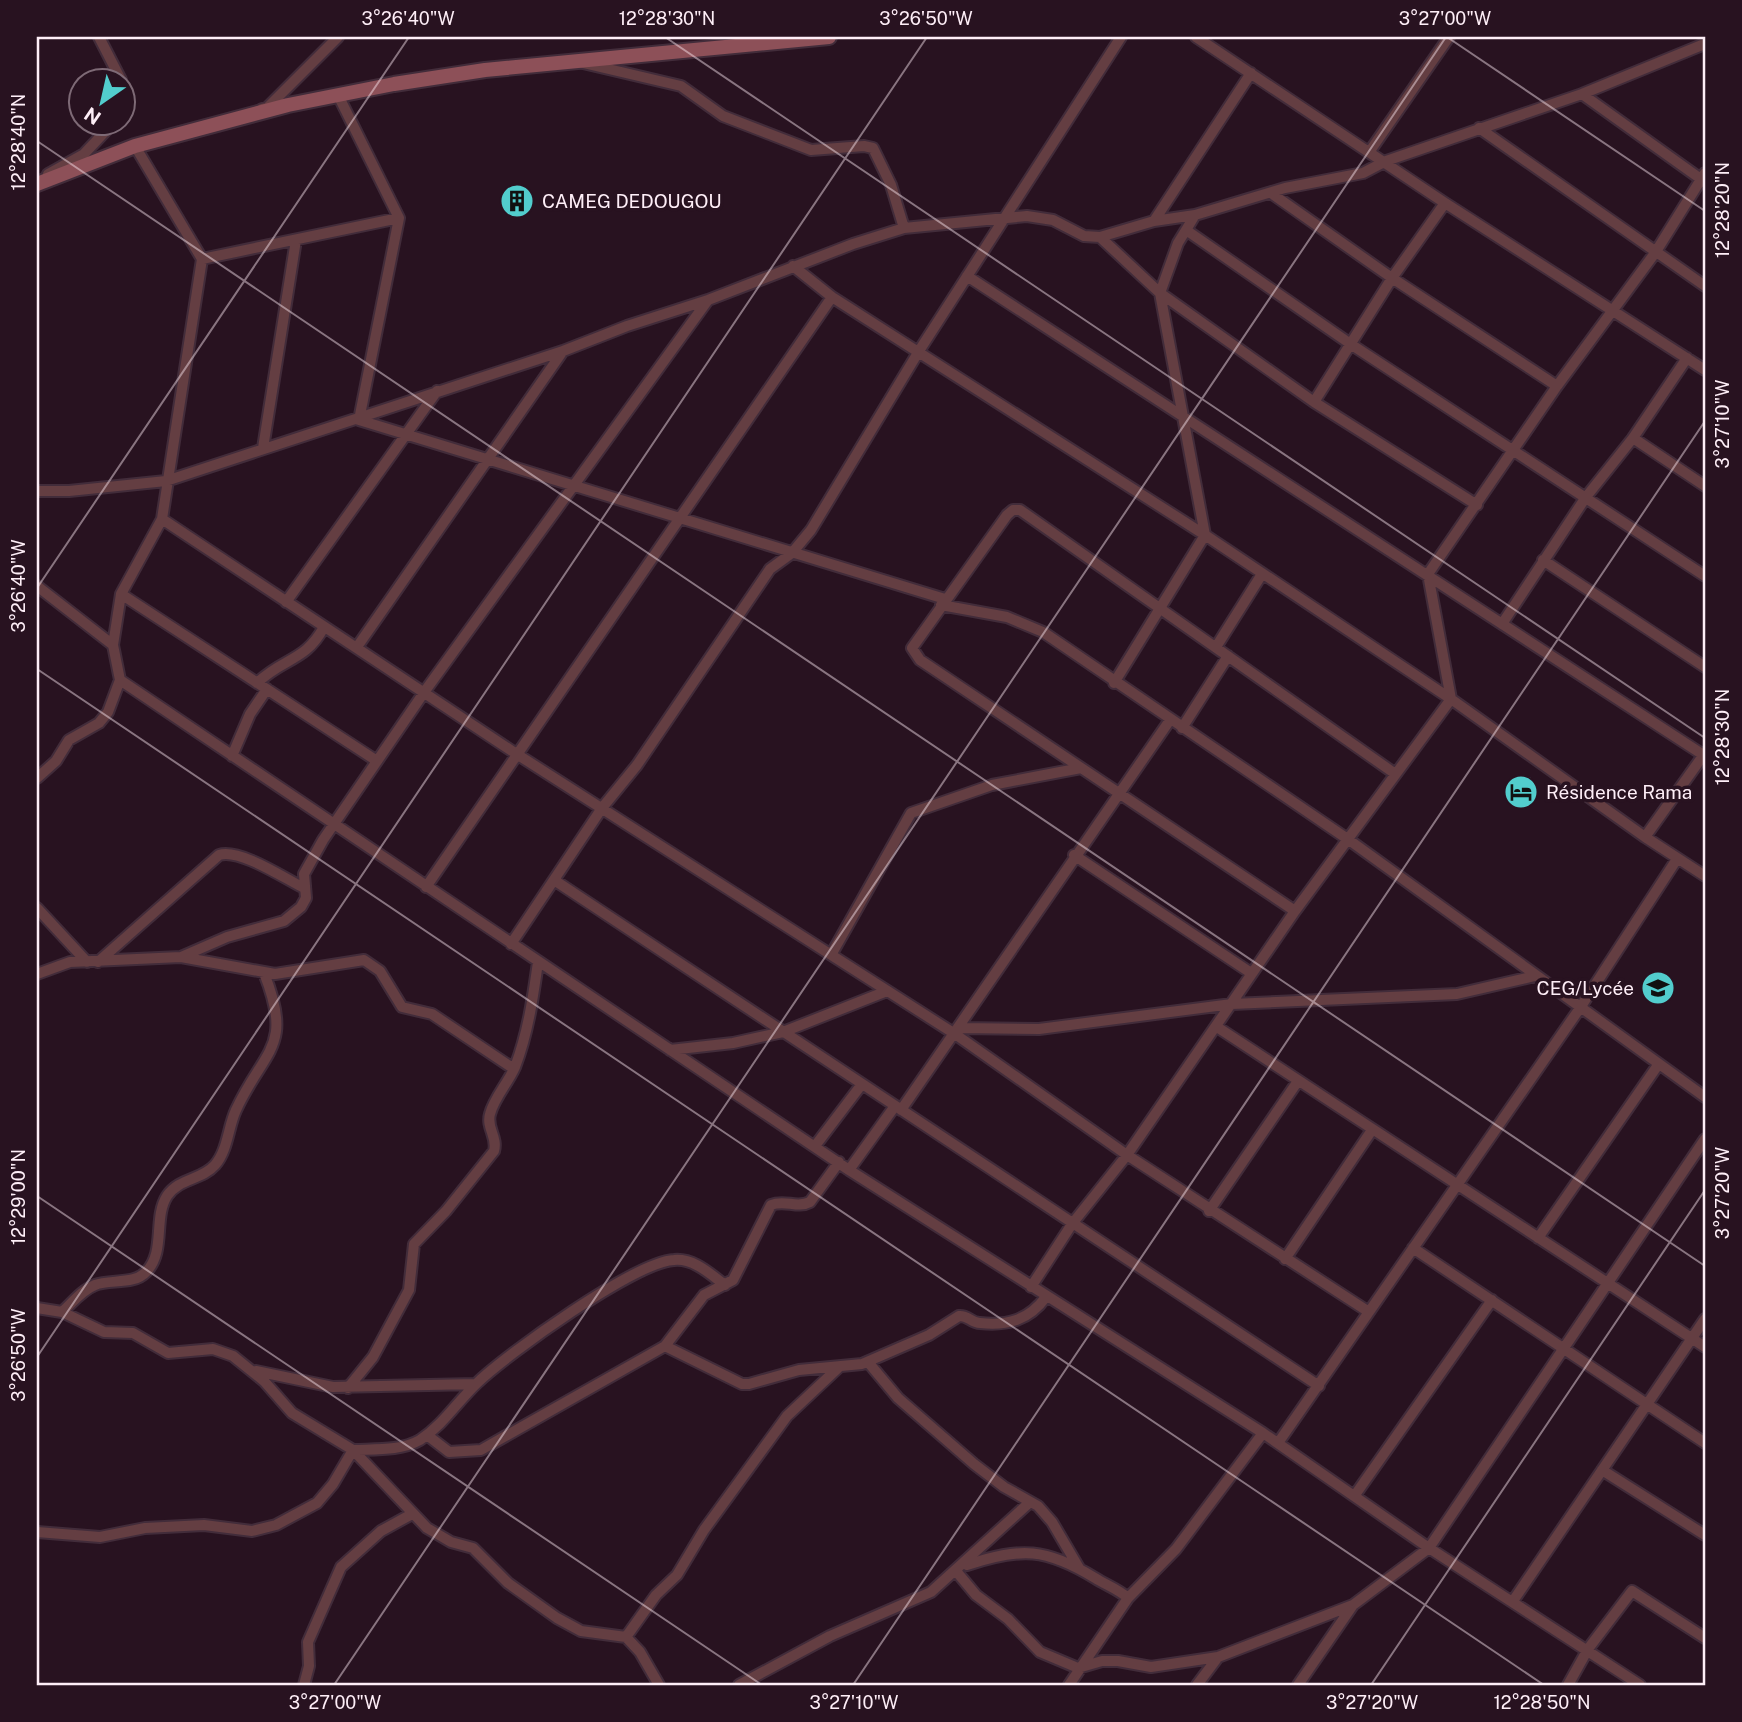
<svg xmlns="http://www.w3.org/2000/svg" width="1742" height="1722" viewBox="0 0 1742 1722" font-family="'Public Sans',sans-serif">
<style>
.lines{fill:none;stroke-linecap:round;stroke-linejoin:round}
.minor-casing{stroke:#422c3a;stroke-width:14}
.secondary-casing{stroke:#422c3a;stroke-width:18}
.minor{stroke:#643e42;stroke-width:10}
.secondary{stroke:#8d5058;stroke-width:14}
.ticks{fill:none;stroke:#feeef7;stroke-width:2;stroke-opacity:0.45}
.labels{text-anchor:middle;stroke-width:7;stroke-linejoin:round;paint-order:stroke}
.poi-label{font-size:19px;fill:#feeef7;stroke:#281220;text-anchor:start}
.neatline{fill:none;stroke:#feeef7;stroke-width:2.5}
.ticks-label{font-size:18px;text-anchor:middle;fill:#feeef7}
</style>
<rect width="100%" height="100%" fill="#281220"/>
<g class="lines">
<defs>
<path id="minor" d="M99,37l22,43
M1196,37l249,166 260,167
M583,63l98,23 42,30 88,34 53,-4 9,2 18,37 13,43
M122,83l4,17 -4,11
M1582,94l123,88
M338,95l61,123 -40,202 586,179
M262,109l5,-1 71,-71
M1479,128l226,158
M135,146l67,113 -40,260 -41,75 -8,51 7,35 729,490 414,263 166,115 211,137
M1370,151l79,-114
M1705,173l-50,80 -98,133 -129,188 23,125 194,138 60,-84
M48,174l36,-20 30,-32
M1271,193l121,85 165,108
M1195,215l-9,15 166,115 353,231
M1154,221l97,-148
M1186,230l-8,13 -18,50 154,109 163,103
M202,259l197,-41
M793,266l39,31 373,238 -91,148
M967,276l738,480
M1314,402l78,-124 53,-75
M1633,438l72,48
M263,448l33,-208
M37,491h32l97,-10 397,-130 64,-25 81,-26 145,-56 51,-16 123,-12 26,4 31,16 16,1 54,-16 41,-6 90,-27 78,-15 23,-12 196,-67 120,-49
M162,519l353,234 440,281 172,121 168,-244 156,-212 -246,-164 -45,-242 -60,-56
M1543,560l162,107
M37,586l76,59
M121,594l256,167
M286,602l151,-211
M941,605l66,12 36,15 306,208 356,257
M1502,624l84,-127 47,-59 54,-80
M357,647l206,-296
M1216,647l46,-73
M257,683c27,-26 48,-21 67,-56
M1182,728l46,-72
M232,756l18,-42 17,-25
M37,778l19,-17 13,-21 30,-17 9,-11 12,-32
M1645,837l60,39
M1074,855l177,118
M554,880l765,506
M426,887l406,-590
M37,908l50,54
M1295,911l-375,-251 -8,-12 95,-133 6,-5h7l374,263
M511,944l91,-136 35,-43 133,-196 22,-16 19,-23 108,-179 202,-314
M831,955l80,-142 81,-28 89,-17
M181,957l46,-20 57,-16 17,-14 5,-9 -2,-24 19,-34 102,-149 283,-391
M98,962l121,-107c20,-7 65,23 85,33
M37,974l33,-12 111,-5 94,17 89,-14 16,11 22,36 30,7 82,55
M1217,1027l488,320
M959,1028l80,1 193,-25 225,-10 78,-18
M670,1050l63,-7 50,-11 104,-41
M901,1110l269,-390
M815,1146l47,-62
M849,1170l46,-64
M1209,1211l89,-130
M1538,1238l120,-173
M1413,1248l292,195
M1285,1259l87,-129
M1031,1287l41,-63 55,-69 242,157
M37,1308l25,4 42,20 29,1 35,20 45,-4 20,7 31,25 28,32 61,37 74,78 24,14 22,6 35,35 49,35 24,13 45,6
M62,1312c10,-9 20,-22 33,-27 15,-6 39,0 51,-13 20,-20 7,-54 21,-76 12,-18 35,-16 48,-31 13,-15 13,-38 21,-55 28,-61 58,-62 28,-137
M665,1346l77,38h7l50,-14 63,-6 67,-29 30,-19c9,-1 12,7 21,7 28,3 49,-3 66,-26
M868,1362l30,36 76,66 30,23 34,19 14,16 27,46
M256,1371l77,16 143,-3
M348,1388l25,-31 36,-67 5,-46 32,-33 48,-60c4,-14 -8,-23 -4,-37 4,-16 18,-31 25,-47 13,-34 18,-69 23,-105
M427,1435l22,17 32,-2 184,-104 39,-51 29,-15 38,-75c14,-6 26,4 39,-3l29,-40
M1278,1443l302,-435 97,-149
M353,1450c22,-1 48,1 67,-10 23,-15 37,-38 57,-57 30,-29 158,-121 197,-123 20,-2 36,14 51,25
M1602,1470l103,65
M1355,1495l137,-195
M37,1532l63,5 45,-9 59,-3 48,6 24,-6 41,-22 16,-19 20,-34
M967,1565c54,-18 79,-17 128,13 11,7 23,11 33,20
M956,1571l20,24 32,24 32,33 38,16 24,-7h16l33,6 67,-10 135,-52 76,-57 276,-409
M1513,1601l192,-282
M304,1685l5,-19 -1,-24 33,-75 40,-36 31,-17
M659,1685l-19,-33 -14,-15 30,-42 21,-20 27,-45 83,-114 51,-48
M739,1685l91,-49 101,-44 99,-90
M1069,1685l59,-87 48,-49 87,-116
M1197,1685l21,-28
M1298,1685l55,-80
M1568,1685l20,-36 44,-58 73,47"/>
<path id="secondary" d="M37,184l98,-38 153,-41 106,-21 91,-14 344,-33"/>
</defs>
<!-- minor casing -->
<use href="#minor" class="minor-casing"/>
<!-- secondary casing -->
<use href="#secondary" class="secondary-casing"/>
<!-- minor -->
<use href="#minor" class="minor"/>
<!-- secondary -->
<use href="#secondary" class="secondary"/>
</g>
<!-- ticks -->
<path class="ticks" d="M665,37l1040,701M1447,37l258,174M37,141l1668,1125M37,588l372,-551M37,669l1507,1016M37,1196l725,489M37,1357l890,-1320M334,1685l1112,-1648M853,1685l852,-1264M1371,1685l334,-495"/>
<!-- icons -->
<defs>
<symbol id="building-disc" viewBox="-11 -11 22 22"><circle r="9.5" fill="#52cdcd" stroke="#281220"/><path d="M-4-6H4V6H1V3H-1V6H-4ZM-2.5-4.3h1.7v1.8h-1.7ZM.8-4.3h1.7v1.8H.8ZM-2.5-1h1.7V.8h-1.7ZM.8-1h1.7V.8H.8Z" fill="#111"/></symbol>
<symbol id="hotel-disc" viewBox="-11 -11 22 22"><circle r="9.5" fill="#52cdcd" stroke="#281220"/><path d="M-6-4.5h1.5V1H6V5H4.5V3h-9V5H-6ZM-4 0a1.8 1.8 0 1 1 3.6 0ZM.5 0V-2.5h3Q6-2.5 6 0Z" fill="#111"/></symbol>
<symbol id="school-disc" viewBox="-11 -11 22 22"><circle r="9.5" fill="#52cdcd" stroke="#281220"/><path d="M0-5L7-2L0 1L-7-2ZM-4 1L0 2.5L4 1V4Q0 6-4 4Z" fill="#111"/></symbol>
</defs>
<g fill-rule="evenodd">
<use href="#building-disc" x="498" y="182" width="38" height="38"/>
<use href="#hotel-disc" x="1502" y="773" width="38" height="38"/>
<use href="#school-disc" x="1639" y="969" width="38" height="38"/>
</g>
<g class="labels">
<!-- poi labels -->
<g class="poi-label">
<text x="542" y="208">CAMEG DEDOUGOU</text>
<text x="1546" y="799">Résidence Rama</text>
<text x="1634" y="995" text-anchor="end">CEG/Lycée</text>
</g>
</g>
<!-- border -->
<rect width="1742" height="1722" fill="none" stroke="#281220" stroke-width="77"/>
<!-- north arrow -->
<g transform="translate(102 102) rotate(214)"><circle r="33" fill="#281220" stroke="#7e6a76" stroke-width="2"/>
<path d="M0-5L12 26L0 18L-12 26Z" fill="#52cdcd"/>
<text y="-10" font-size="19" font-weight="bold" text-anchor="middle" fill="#feeef7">N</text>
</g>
<rect x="38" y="38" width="1666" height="1646" class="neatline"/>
<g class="ticks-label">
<text x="408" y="25">3°26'40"W</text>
<text x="667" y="25">12°28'30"N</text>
<text x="926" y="25">3°26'50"W</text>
<text x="1445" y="25">3°27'00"W</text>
<text transform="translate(19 142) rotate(-90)" y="6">12°28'40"N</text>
<text transform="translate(1723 210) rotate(-90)" y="6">12°28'20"N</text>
<text transform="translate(1723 424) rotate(-90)" y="6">3°27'10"W</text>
<text transform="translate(19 586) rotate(-90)" y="6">3°26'40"W</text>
<text transform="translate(1723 737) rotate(-90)" y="6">12°28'30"N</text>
<text transform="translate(1723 1193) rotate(-90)" y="6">3°27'20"W</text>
<text transform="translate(19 1197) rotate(-90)" y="6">12°29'00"N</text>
<text transform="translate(19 1355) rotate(-90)" y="6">3°26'50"W</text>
<text x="335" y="1709">3°27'00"W</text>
<text x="854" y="1709">3°27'10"W</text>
<text x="1372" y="1709">3°27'20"W</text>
<text x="1542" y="1709">12°28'50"N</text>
</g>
</svg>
